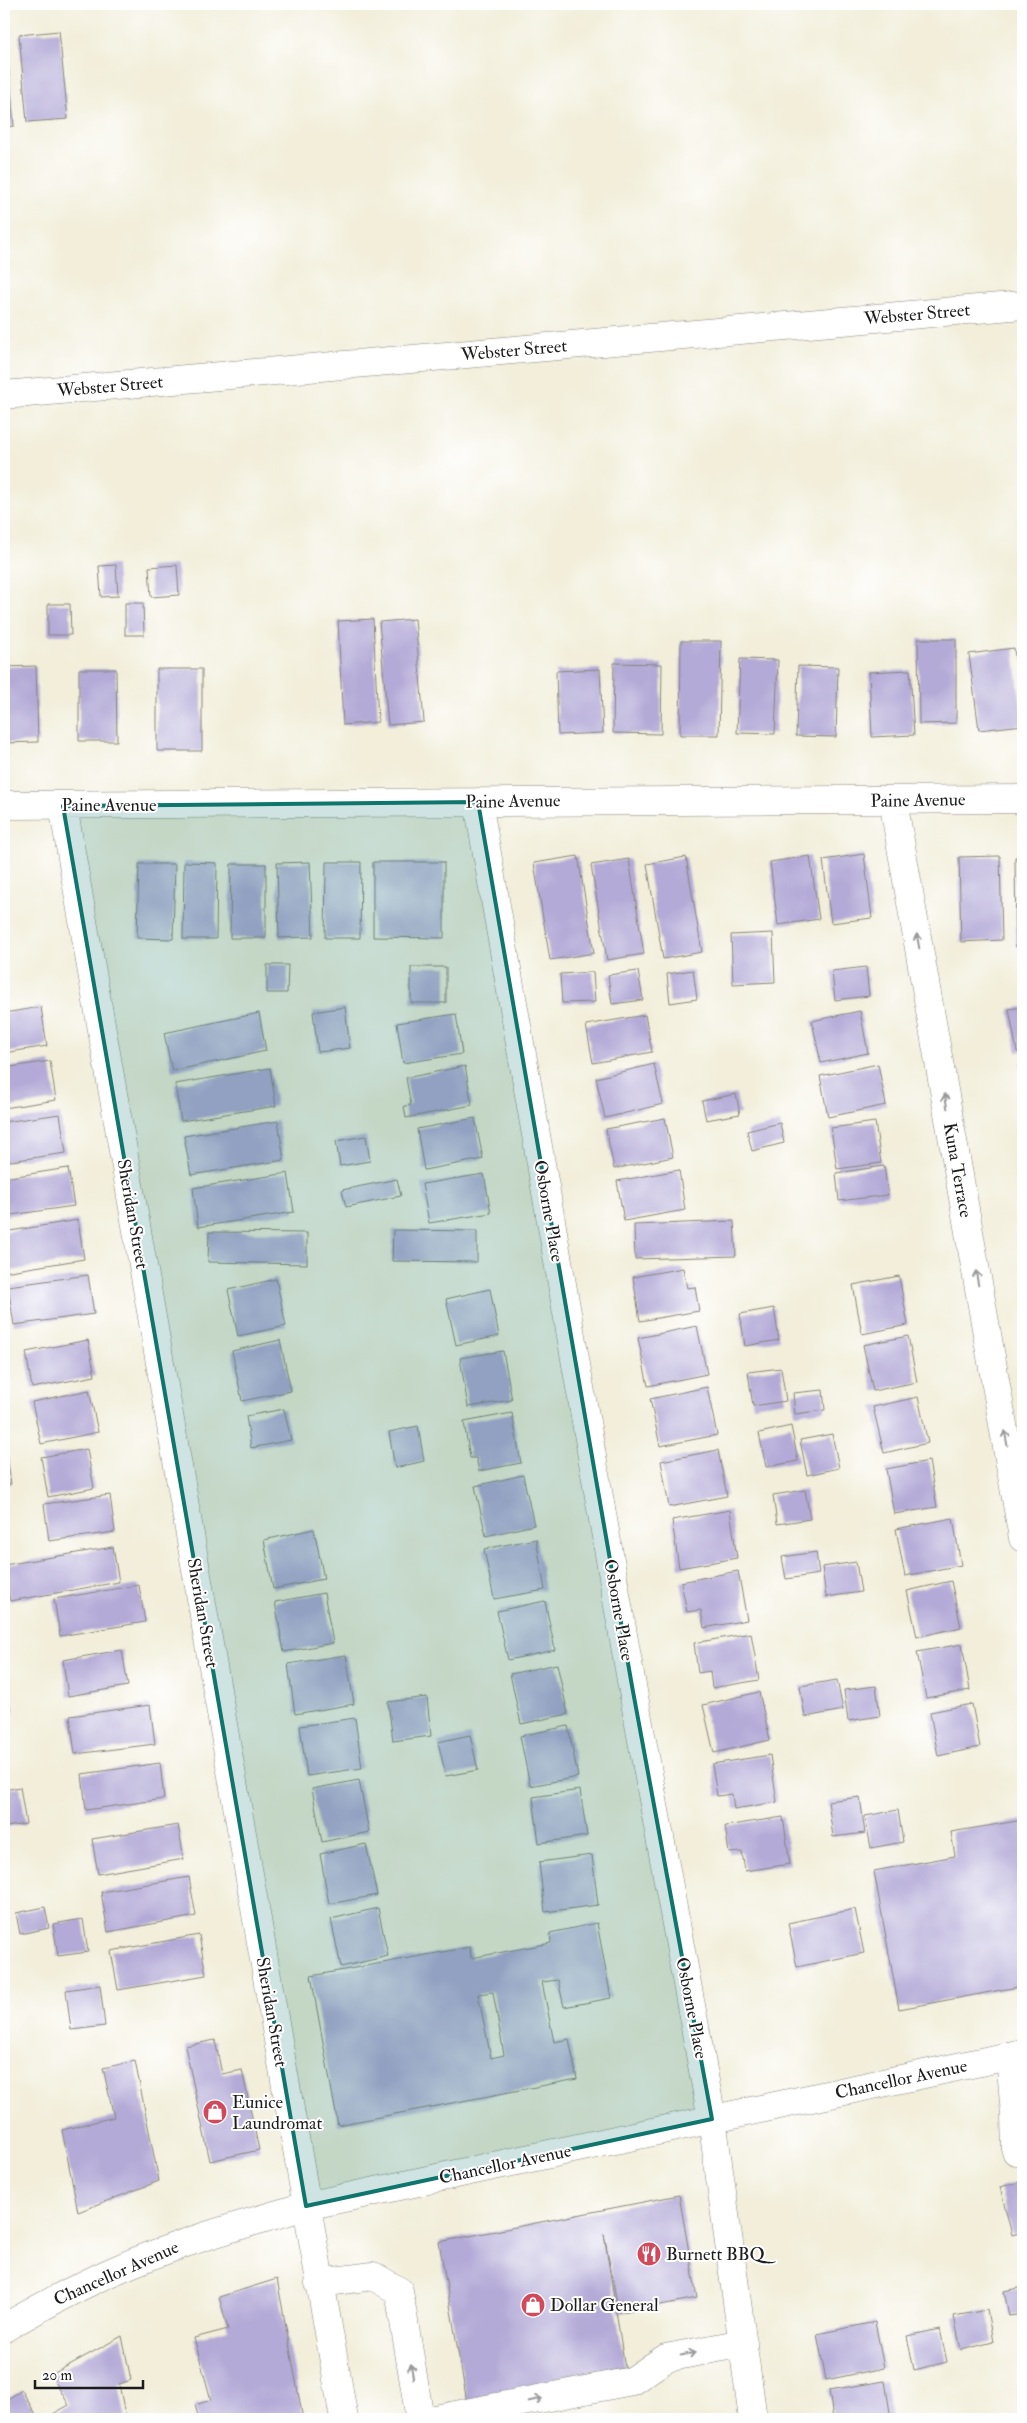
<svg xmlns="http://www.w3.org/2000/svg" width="1027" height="2423" viewBox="0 0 1027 2423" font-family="'IM FELL Double Pica',serif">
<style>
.building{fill:#b3aad7;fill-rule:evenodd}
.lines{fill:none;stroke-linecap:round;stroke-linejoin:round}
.minor-casing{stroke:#87857b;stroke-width:29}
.major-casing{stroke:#87857b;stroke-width:29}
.minor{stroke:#fff;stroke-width:28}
.major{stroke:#fff;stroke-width:28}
.oneway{stroke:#999}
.marked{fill:#0f766e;fill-opacity:0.2;stroke:#0f766e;stroke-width:4;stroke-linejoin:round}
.labels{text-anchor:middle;stroke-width:4;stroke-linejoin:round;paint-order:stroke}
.street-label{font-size:18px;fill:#1c1c1c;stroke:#fff}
.poi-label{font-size:18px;fill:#1c1c1c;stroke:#fff;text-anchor:start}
</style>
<rect width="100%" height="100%" fill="#fff"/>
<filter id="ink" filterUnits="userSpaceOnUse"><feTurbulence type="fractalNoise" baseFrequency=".02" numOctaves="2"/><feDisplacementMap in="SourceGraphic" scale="10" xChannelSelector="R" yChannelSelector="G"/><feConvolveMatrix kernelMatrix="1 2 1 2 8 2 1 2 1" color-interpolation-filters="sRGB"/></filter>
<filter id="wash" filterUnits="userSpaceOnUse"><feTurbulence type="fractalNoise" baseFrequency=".0096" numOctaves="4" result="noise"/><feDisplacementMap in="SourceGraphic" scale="20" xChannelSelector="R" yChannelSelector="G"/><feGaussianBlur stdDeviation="1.12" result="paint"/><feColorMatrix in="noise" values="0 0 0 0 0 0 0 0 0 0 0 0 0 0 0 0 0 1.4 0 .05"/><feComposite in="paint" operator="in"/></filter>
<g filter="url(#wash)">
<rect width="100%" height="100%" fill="#f2eeda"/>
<g id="blocks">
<!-- building -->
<path class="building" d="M59,31l9,88 -41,3 -8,-87z
M6,39l8,87 -10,1v-87z
M116,565l2,31 -17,1 -2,-31z
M177,565l2,30 -28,2 -2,-30z
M125,603h18l1,32h-19z
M48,604h22l1,31h-23z
M373,619l5,103 -35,3 -5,-104z
M415,619l9,103 -36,3 -9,-103z
M918,639h38v84l-37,1z
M681,641h40l-2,94h-39z
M1014,648l9,77 -44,5 -10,-76z
M740,659l38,1 -3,74 -38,-1z
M614,663l48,1 -1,70 -48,-1z
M36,666l2,76 -34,1v-76z
M798,666l40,1 -2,70 -40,-1z
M79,669h37l1,72h-38z
M157,669h45v82h-45z
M600,669l3,64 -45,2 -2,-64z
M910,670l4,65 -42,2 -3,-65z
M864,854l8,64 -41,5 -8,-63z
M578,856l16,97 -44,7 -16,-97z
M810,856l9,63 -41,6 -8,-63z
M1000,856l2,84 -41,2 -2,-85z
M686,857l16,95 -39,7 -16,-95z
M1015,857h8v89l-7,1z
M629,859l15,95 -37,6 -16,-95z
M184,862l33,1 -1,76h-33z
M310,862l3,75 -34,1 -2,-75z
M326,862h35l-1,76h-35z
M373,862h71v76l-71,-1z
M139,864h36l-2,75 -36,-1z
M231,864h35v74h-36z
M773,933l2,49 -42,2 -2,-49z
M267,965h21l-1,28h-20z
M411,967h35v36h-35z
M866,967l3,29 -34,4 -3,-29z
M693,970l4,29 -27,4 -3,-29z
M638,971l5,29 -31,4 -4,-29z
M593,972l2,30 -33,1 -2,-29z
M41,1007l6,39 -43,7v-40z
M345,1007l5,41 -32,4 -5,-40z
M1023,1007v44l-6,1 -8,-43z
M860,1011l8,42 -47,10 -9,-42z
M259,1013l7,38 -94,20 -8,-38z
M456,1014l6,40 -59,9 -6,-40z
M645,1015l7,37 -59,11 -7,-38z
M50,1061l6,39 -52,8v-40z
M1023,1061v17h-1l-2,-16z
M654,1064l9,40 -58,14 -9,-40z
M878,1064l8,41 -58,12 -8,-41z
M465,1066l7,39 -66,13 -2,-12 7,-1 -5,-27z
M270,1068l6,38 -95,15 -6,-37z
M736,1094l4,20 -34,6 -4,-19z
M60,1114l6,39 -62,9v-40z
M475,1118l8,41 -59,11 -7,-41z
M665,1118l8,39 -59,12 -8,-40z
M278,1121l6,39 -93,15 -7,-39z
M875,1122l6,41 -44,6 -6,-41z
M780,1123l4,20 -32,8 -5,-20z
M366,1136l4,25 -30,5 -4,-25z
M884,1166l4,29 -49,6 -3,-28z
M68,1168l6,38 -70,10v-38z
M679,1170l6,40 -61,11 -7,-40z
M288,1173l6,39 -96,15 -5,-39z
M484,1174l7,39 -62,10 -7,-39z
M397,1179l4,17 -55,11 -4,-17z
M78,1220l6,39 -80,13v-40z
M734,1221l2,35 -101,3 -1,-34z
M393,1230l84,1v31l-85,-1z
M209,1232l98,1v31l-99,-2z
M683,1268l4,20 8,-1 4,24 -59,10 -7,-44z
M88,1275l6,39 -80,11 -6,-39z
M899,1276l9,49 -46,9 -9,-49z
M276,1279l10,47 -48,10 -10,-46z
M490,1289l9,47 -43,9 -10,-46z
M774,1308l5,32 -34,6 -5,-32z
M697,1326l10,48 -59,12 -10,-48z
M908,1336l9,46 -44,9 -10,-46z
M88,1340l7,36 -63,12 -6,-36z
M280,1340l11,51 -49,10 -10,-50z
M503,1351l9,49 -44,7 -8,-49z
M781,1368l5,33 -33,5 -5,-34z
M707,1387l10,48 -57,11 -10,-47z
M89,1390l9,42 -57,12 -9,-42z
M823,1390l2,20 -30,4 -2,-21z
M918,1397l10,46 -44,10 -11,-46z
M284,1409l7,31 -40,8 -5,-32z
M512,1413l9,50 -42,8 -3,-13h-6l-6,-36z
M418,1426l6,35 -29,7 -6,-36z
M791,1426l7,35 -32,6 -7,-34z
M832,1434l7,34 -32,7 -7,-35z
M87,1449l7,39 -46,9 -7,-40z
M718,1450l9,46 -58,11 -8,-46z
M4,1454h3l4,30 -7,1z
M929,1461l8,46 -43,7 -8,-45z
M523,1475l11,50 -48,11 -11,-50z
M805,1490l5,29 -33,5 -4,-29z
M110,1495l5,37 -66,9 -5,-37z
M730,1510l7,48 -58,10 -7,-48z
M953,1518l8,47 -56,11 -9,-47z
M314,1529l10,50 -51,10 -9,-49z
M536,1539l9,51 -51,9 -10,-50z
M113,1547l6,35 -109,19 -6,-36z
M816,1552l3,22 -33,5 -4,-22z
M856,1562l5,30 -35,5 -4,-30z
M738,1571l9,49 -43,8 -3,-18 -14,2 -6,-30z
M951,1581l10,46 -44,10 -10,-46z
M139,1585l6,37 -85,14 -6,-37z
M324,1593l9,50 -49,9 -9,-50z
M545,1601l10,49 -47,10 -11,-49z
M751,1633l8,47 -47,8 -2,-17 -12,2 -4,-30z
M962,1644l8,46 -44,8 -9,-46z
M122,1650l6,36 -60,10 -5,-36z
M346,1655l8,49 -59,10 -7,-50z
M557,1664l11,50 -47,10 -11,-50z
M837,1680l6,30 -38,7 -5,-31z
M876,1686l4,30 -32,5 -4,-31z
M7,1692l4,20 -7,2v-21z
M759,1692l11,48 -56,13 -11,-48z
M427,1697l4,39 -38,5 -5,-39z
M972,1704l8,43 -42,9 -8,-44z
M150,1705l5,39 -80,10 -5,-38z
M355,1718l7,50 -55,8 -7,-50z
M568,1726l10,51 -48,9 -10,-50z
M470,1735l8,35 -32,6 -8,-34z
M770,1755l7,47 -43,7 -2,-15 -15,2 -5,-32z
M160,1763l4,36 -78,11 -4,-36z
M359,1780l10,52 -47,10 -10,-53z
M20,1787l6,37 -20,3 -2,-37z
M580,1790l7,46 -48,7 -6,-46z
M860,1797l5,36 -32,4 -5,-36z
M898,1810l5,32 -32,6 -6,-32z
M783,1817l7,47 -45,7 -3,-19 -13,1 -4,-27z
M1023,1820v166l-124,23 -25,-138 81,-15 -4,-24z
M178,1825l6,34 -86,15 -6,-35z
M366,1844l11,51 -48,9 -9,-50z
M592,1855l6,50 -53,7 -6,-50z
M189,1877l7,39 -88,16 -7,-40z
M45,1907l4,21 -29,6 -4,-21z
M378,1908l10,48 -47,11 -10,-48z
M855,1909l9,44 -67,14 -9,-44z
M83,1919l5,33 -30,4 -5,-32z
M597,1923l14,75 -47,9 -6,-27 -16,2 12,60 15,-3 8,40 -239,46 -27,-149 159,-29 1,11 80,-15 -1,-10zM493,1992l11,63 -13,3 -13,-64z
M199,1935l7,40 -88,15 -7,-39z
M100,1985l5,41 -34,4 -5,-40z
M215,2040l7,34 20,-4 17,80 -49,11 -25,-115z
M135,2061l24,120 -81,31 -16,-82 52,-13 -11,-49z
M1023,2181v51l-11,3 -12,-48z
M679,2195l18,103 -78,15 -15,-79 21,134 -158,34 -28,-160z
M277,2279l26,140h-104l-4,-14 16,-5 -17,-62 34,-9 -9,-32z
M1023,2287v27l-14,2 -5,-25z
M987,2310l6,32 -32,8 -7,-34z
M875,2322l9,46 -58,12 -9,-46z
M940,2329l7,33 -33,8 -7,-34z
M122,2336l9,44 -12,4 7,35h-82l25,-14 -18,-30z
M885,2381l6,38h-58l-4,-29z
M22,2390l16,29h-34v-18z"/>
</g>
</g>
<g filter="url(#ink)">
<use href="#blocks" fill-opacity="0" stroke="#87857b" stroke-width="1"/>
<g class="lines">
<defs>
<path id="minor" d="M4,395l1019,-90
M893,801l130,737
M478,802l154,884 80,433 41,300
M4,805l1019,-6
M63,806l281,1613
M1010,2056l5,59 8,1
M1015,2115l1,36 7,1
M319,2283l54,-7 26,15 21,128
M435,2419l197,-38 34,-23 77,-15"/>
<path id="major" d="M4,2328c35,-20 71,-40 107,-56 63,-28 129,-47 195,-66l717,-153"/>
</defs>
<!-- minor casing -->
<use href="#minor" class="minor-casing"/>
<!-- major casing -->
<use href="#major" class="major-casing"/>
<!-- minor -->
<use href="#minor" class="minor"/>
<!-- major -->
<use href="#major" class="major"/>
</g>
<!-- one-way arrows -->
<defs><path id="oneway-shaft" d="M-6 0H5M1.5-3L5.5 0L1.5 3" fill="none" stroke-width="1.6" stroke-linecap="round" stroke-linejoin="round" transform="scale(1.25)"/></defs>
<g class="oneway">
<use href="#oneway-shaft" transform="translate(918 941) rotate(-100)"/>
<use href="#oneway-shaft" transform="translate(946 1101) rotate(-100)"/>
<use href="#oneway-shaft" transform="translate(977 1278) rotate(-100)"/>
<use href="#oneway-shaft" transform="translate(1006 1438) rotate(-100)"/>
<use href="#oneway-shaft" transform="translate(688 2354) rotate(-11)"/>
<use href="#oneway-shaft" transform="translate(412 2371) rotate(-99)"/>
<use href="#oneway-shaft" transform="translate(535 2400) rotate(-11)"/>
</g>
</g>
<!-- marked area -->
<path class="marked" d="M478,802l154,884 80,433 -406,87 -243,-1400z"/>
<!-- icons -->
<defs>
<symbol id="shop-disc" viewBox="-11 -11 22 22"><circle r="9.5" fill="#d1495b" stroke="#fff"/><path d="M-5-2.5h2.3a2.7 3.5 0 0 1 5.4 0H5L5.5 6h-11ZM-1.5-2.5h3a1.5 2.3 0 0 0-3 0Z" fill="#fff"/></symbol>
<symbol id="restaurant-disc" viewBox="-11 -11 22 22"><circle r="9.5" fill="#d1495b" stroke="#fff"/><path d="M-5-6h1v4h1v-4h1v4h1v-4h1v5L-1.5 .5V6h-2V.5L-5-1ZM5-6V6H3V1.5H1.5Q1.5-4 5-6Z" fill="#fff"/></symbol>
</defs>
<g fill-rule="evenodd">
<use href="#shop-disc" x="201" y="2098" width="28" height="28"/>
<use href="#restaurant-disc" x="635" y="2240" width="28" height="28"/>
<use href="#shop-disc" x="519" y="2291" width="28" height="28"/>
</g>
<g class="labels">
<!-- street labels -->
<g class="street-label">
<text transform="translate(917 314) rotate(-5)" y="6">Webster Street</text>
<text transform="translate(514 350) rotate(-5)" y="6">Webster Street</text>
<text transform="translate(110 386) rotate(-5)" y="6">Webster Street</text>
<text transform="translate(918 800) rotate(-1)" y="6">Paine Avenue</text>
<text transform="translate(513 801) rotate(-1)" y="6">Paine Avenue</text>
<text x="109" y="811">Paine Avenue</text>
<text transform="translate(958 1170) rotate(80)" y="6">Kuna Terrace</text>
<text transform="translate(549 1211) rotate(80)" y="6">Osborne Place</text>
<text transform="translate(133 1214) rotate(80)" y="6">Sheridan Street</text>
<text transform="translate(619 1610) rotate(80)" y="6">Osborne Place</text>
<text transform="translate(203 1613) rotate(80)" y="6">Sheridan Street</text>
<text transform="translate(692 2008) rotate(79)" y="6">Osborne Place</text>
<text transform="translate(272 2012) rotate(80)" y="6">Sheridan Street</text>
<text transform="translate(901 2079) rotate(-12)" y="6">Chancellor Avenue</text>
<text transform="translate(505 2164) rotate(-12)" y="6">Chancellor Avenue</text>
<text transform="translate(116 2273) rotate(-24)" y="6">Chancellor Avenue</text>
</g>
<!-- poi labels -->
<g class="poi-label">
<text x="232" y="2108">Eunice<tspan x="232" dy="21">Laundromat</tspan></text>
<text x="666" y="2260">Burnett BBQ</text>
<text x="550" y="2311">Dollar General</text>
</g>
</g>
<!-- margin -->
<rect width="1027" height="2423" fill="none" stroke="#fff" stroke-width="20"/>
<!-- scale -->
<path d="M35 2380v8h108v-8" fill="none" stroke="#1c1c1c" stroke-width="2.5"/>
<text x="42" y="2380" font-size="15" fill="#1c1c1c" stroke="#ffffff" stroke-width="4" paint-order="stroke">20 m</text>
</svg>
